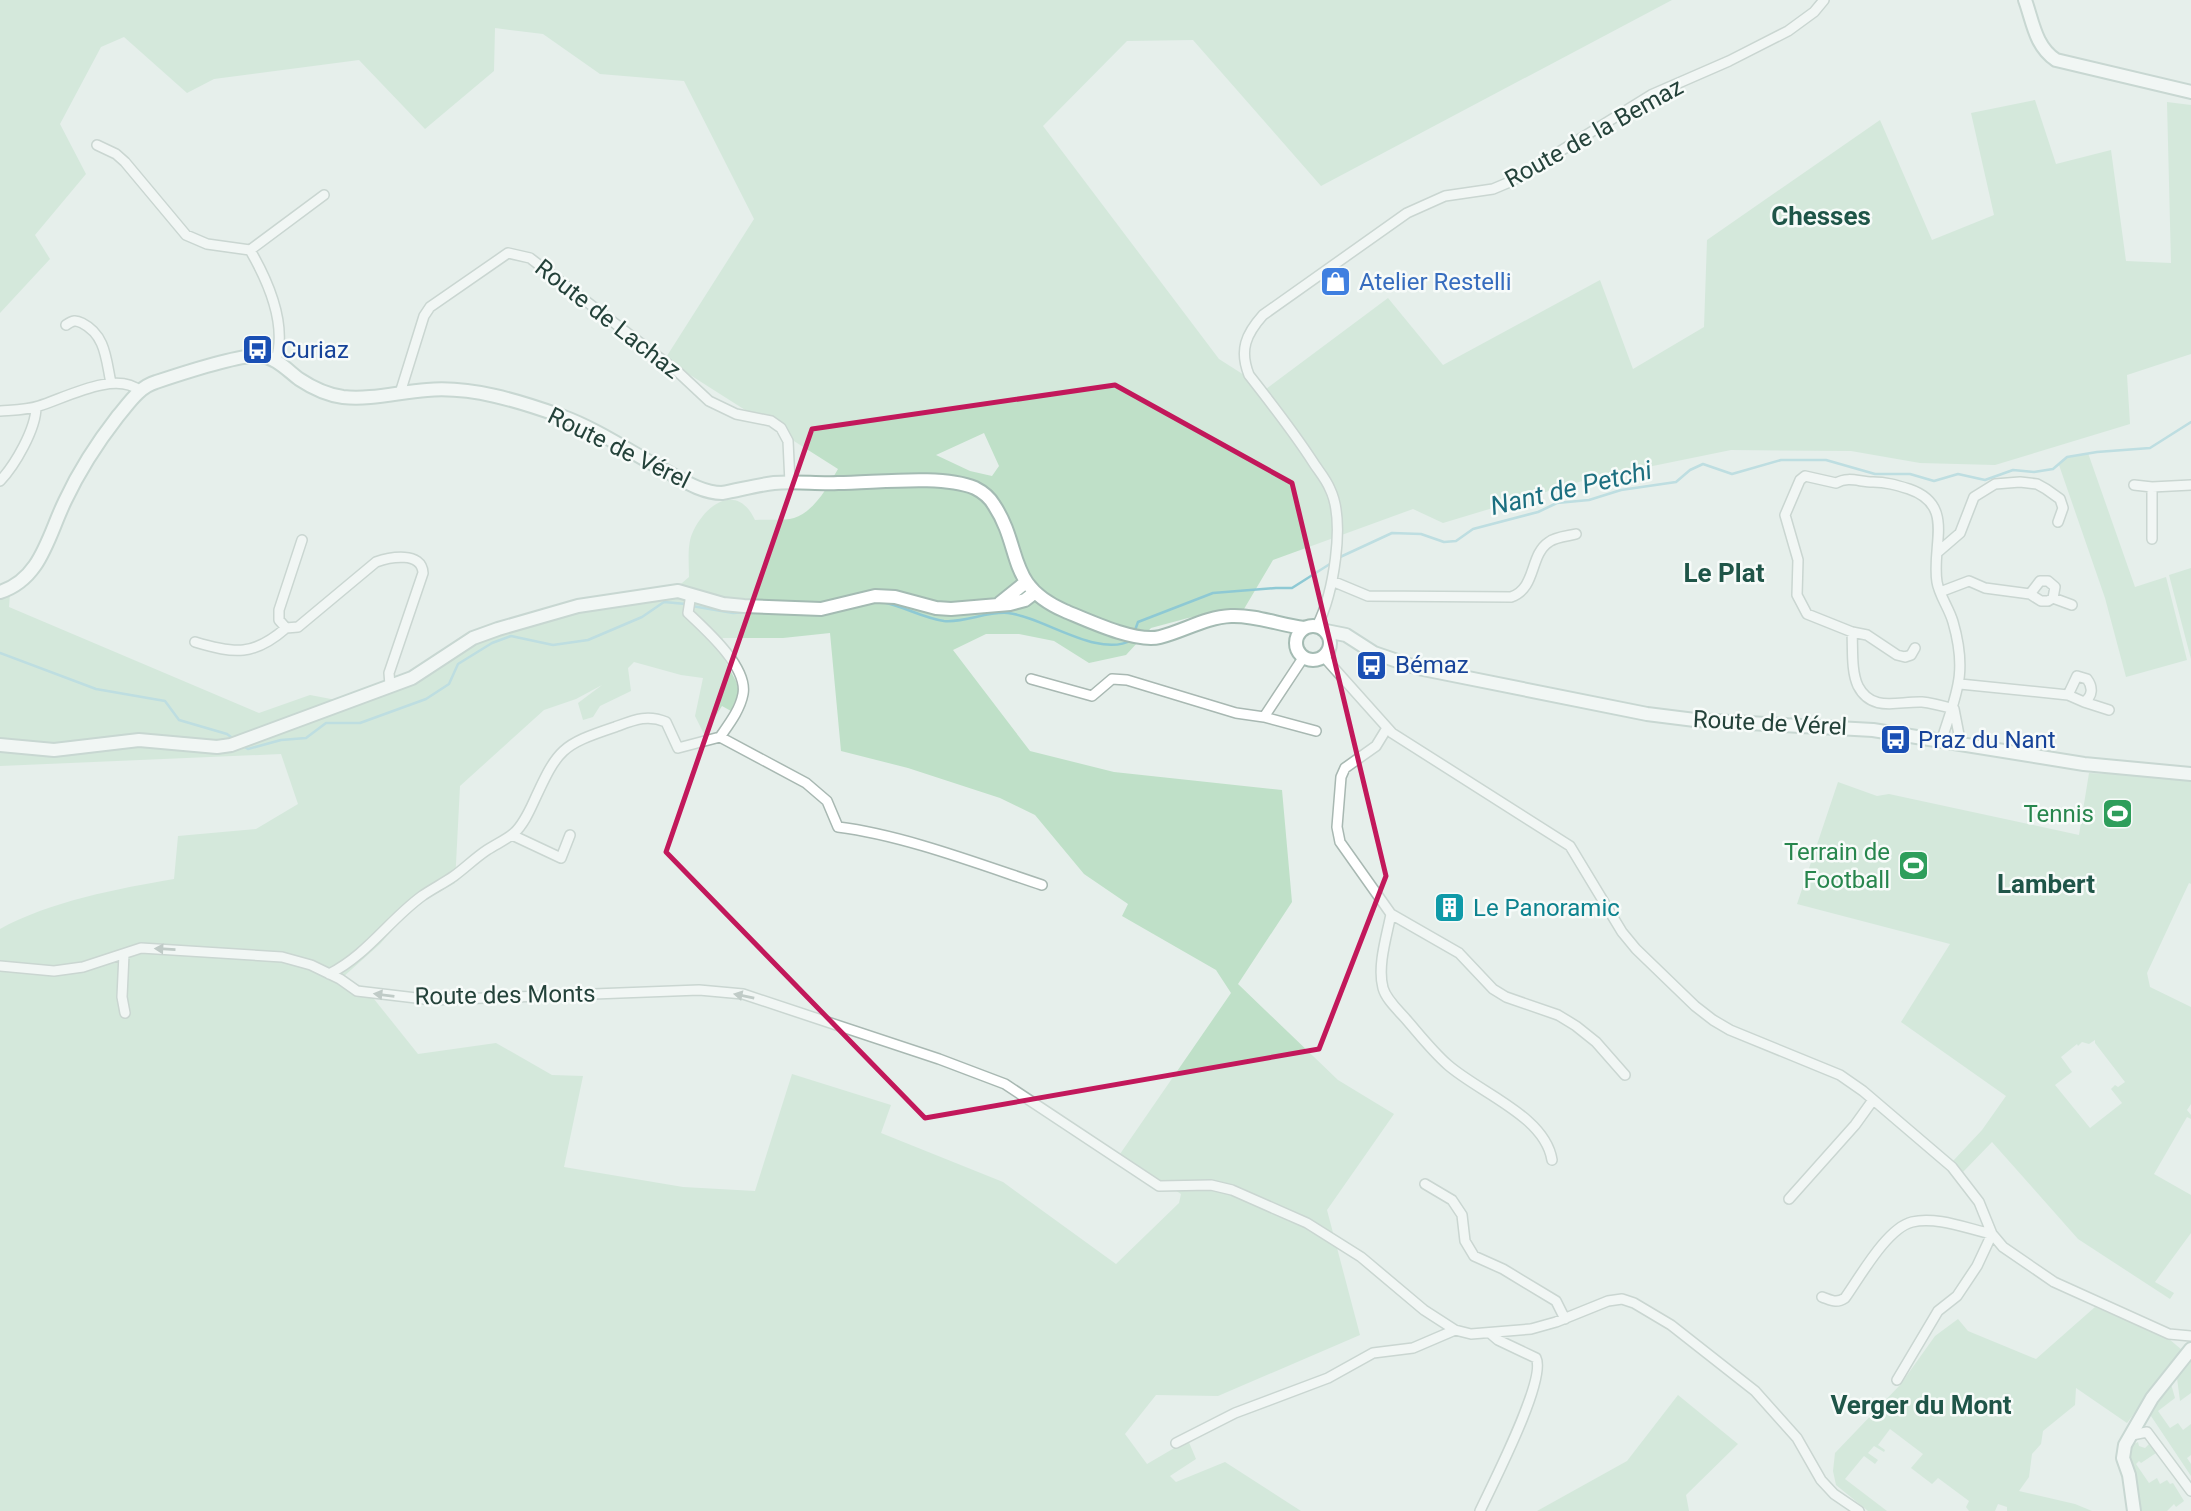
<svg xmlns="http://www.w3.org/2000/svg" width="2191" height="1511" viewBox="0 0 2191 1511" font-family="Roboto,sans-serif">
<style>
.green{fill:#bfe0c8;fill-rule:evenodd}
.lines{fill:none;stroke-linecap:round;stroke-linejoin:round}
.stream{stroke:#8ec9d4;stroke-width:2.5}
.street-casing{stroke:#a8b8b2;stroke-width:12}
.secondary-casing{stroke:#a4bbb3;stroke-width:16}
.street{stroke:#fff;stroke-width:9}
.secondary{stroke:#fff;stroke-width:12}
.oneway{fill:#92a09c}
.marked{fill:none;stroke:#c2185b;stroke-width:5;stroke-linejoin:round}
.labels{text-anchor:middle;stroke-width:5;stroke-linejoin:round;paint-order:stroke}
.street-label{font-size:24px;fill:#24423a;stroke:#f7fbf9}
.shop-label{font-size:24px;fill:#366cbe;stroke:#f7fbf9;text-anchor:start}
.transit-label{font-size:24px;fill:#164399;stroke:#f7fbf9;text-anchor:start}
.leisure-label{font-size:24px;fill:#27864d;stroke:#f7fbf9;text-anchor:end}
.culture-label{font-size:24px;fill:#0d838f;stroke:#f7fbf9;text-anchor:start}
.neighbourhood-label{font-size:26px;font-weight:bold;fill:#1f5548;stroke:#f7fbf9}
.water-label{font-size:26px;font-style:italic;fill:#1c6f80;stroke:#f7fbf9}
</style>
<rect width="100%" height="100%" fill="#e6efeb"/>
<!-- green -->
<path class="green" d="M0,0h1672l-351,186 -128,-146 -66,1 -84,85 176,233 47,30 122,-91 55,67 157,-85 33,89 71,-42 3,-87 173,-120 52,120 62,-25 -23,-102 64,-13 21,64 55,-14 15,111 45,2 -4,-161 24,3v249l-64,21 3,49 -135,41 -75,-2 -69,-12 -120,-1 -142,29 -146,44 -30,-14 -140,51 -29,49 -56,9 -37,10 -25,27 -37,8 -35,-22 -35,-7h-33l-33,16 77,101 84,21 168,18 10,112 -54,82 100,96 56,34 -67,96 33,125 -142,61 -62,-1 -31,39 22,30 41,-24 8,19 -26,17 6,6 49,-20 76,49h-1301v-582c48,-27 120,-41 174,-50l4,-43 78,-7 42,-25 -17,-50 -281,12v-171l10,-1 -1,13 250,106 51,-18 42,8 132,-65 85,-25 99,-18 21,-18c0,-13 -2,-31 3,-43 12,-29 45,-53 63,-14 12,-1 28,1 39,-2 21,-7 34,-32 44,-49l-173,-110 89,-140 -70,-138 -84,-7 -57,-40 -48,-6 -1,43 -69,58 -66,-69 -145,19 -27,14 -63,-56 -23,10 -41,77 26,50 -51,61 15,24 -50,54zM984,433l15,33 -7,10 -22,-5 -34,-16zM830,633l11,118 67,17 92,30 35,17 49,59 44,30 -6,12 94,54 15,23 -111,161 61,40 -2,9 -63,61 -113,-82 -122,-49 10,-28 -99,-31 -37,117 -72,-4 -119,-20 19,-91 -31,-1 -56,-32 -78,11 -52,-65 -23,-12 37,-33 31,-36 44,-25 5,-97 84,-76 32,-11 26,-14 -24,18 5,17 10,-3 7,-11 31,-15 -3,-23 6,-6 47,13 22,3 -8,38 9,18 18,-28 9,5 8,-19 -3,-11 -18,-33 5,-10h60z
M2088,453l47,134 31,-10 21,83 -61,17 -21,-79 -46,-133 8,-8z
M2191,568v91l-22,-84z
M2089,773l102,5v106l-2,-1 -42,90 3,14 41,20v97l-4,6 4,5v4l-4,-2 -33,57 37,21v38l-36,49 19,11 -4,6 -92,-60 -86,-97 -29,30 -10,-11 29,-31 24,-34 -105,-74 49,-78 -153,-40 41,-122 39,14 12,-2 190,41zM2095,1040v3l30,39 -7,5 -3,-2 -4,4 11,14 -32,25 -35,-43 17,-13 -11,-15 16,-13 1,2 4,-4 7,2z
M2095,1307l74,32 13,11 -55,73 -51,-35 -1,17 -32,26 -2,13 -9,10 -3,23 -10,14 56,13 17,7h-85v-4l-9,-3 -3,7h-26l-3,-4 3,-6 -31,-23 -6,6 -21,-16 12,-14 -33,-25 -12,16 7,5 -1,2 -10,-6 -6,7 10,7 -3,4 -11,-8 -19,23 42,32h-19l-32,-26 -3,-14 2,-18 65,-68 35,-49 23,-17 10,12 68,28z
M2191,1360v33l-11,8 -3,-23z
M2171,1384l4,14 -17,13 12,17 8,-5 5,7 8,-6v31l-4,3 4,6v12l-42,-63z
M1678,1395l60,49 -52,51 3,16h-152l90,-50z
M2138,1442l1,4 6,2 5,-5 6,10 -15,10 -2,-2 -3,3 13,19 8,-5 3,6 7,-4 3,4 3,-1 11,18 -8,6 -2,-3 -7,7h-27l-5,-40 -6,-17 3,-9z"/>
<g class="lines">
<!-- stream -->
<path class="stream" d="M1338,558l54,-25 29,1 23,8 12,-1 17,-12 65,-17 19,-9 32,-3 32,-10 55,-8 14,-12 13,-6 29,10 49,-14h45l49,14h35l24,7 24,-7 27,6 28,-10 21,2 19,-3 14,-12 30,-5 53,-4 41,-26
M882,602c21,4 41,16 62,19 21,2 43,-10 64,-8 36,4 90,46 124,27
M692,606l41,7 18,-1
M821,614l24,-5
M1134,633l4,-11 75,-29 63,-5h16l41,-26
M0,653l96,36 69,12 14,19 48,14 8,6
M243,746l5,3 33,-9 25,-2 20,-15h34l66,-24 23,-15 9,-20 34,-21 19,-7 42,9 35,-5 54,-23 22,-15 22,2"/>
<defs>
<path id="street" d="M97,145l19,9 9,8 61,73 21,9 43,6c18,31 37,74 26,110
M250,250l74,-55
M66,325c7,-5 10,-5 16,-2 24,12 24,37 29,60
M400,393l24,-77 6,-9 78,-54 22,5 148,114 31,29 27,13 35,7 10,7 7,13 2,42
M0,411c13,-1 27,-1 39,-5 26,-8 77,-36 101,-15
M0,481c15,-16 36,-52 36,-74
M2134,485l18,2
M2152,539v-52l39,-2
M302,540l-23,70v10l7,8 12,-1 78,-65c14,-5 46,-11 47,11l-34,100 1,12
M1938,552l22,-19 14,-36 21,-13 25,-2 17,2 9,5 14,10 3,9 -5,14
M1332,581l36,15 143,1c26,-9 18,-42 38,-55 6,-5 19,-6 27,-8
M1940,592l29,-11 16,7 45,6 11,7h7l5,-3 2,-11 -7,-6h-8l-10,13
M2053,598l19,7
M1317,626c16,-31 29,-104 13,-137 -4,-10 -12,-19 -17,-27 -20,-31 -42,-59 -64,-87 -10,-25 -3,-41 14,-60l144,-102 38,-17 48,-7 19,-8 139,-86 78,-34 59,-30 26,-19 10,-12
M1852,632c1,17 -1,39 6,54 14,27 40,15 64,16 10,1 21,4 32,7
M195,642c40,12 59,14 91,-14
M1915,648l-4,7 -6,2 -8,-2 -30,-20 -15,-3 -45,-18 -10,-19 1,-35 -13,-45 15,-35 5,-4 31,7c13,-7 23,-1 37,-1 13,0 23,3 36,7 47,16 22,56 28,93 2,13 12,26 16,40 15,52 3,72 -12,120
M1324,657l68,76 178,113 52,86 14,17 59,57 18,14 17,10 110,45 23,16 89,76 27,35 13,32 11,13 51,35 115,52 22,2
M1031,679l61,17 20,-17 15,1 109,33 28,4 52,14
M1960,684l108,11 16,7c9,-6 9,-15 3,-23l-10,-3 -9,19
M2084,702l25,8
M1954,709l7,36
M1264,717l39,-59
M1387,728l-11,18 -31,22 -4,9 -4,50 3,15 51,72c-4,21 -14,52 -8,74 3,11 14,21 22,30 14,16 27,33 43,47 32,28 97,51 104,95
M720,737l86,46 21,18 11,26c65,8 141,37 204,58
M512,835l49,23 9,-23
M1391,914l68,39 34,36 13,8 52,18 18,11 20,16 29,33
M124,954l-2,43 3,16
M0,966l54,5 29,-4 58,-19 141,9 29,8 29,14 17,12 76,9 266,-10 44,4 196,65 66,25 154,102 52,-1 21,5 75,33 54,34 63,53 31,20 16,4 60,-5 25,-7 52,-21 14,-2 12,4 37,22 84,66 42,47 24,42 13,14 25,17
M329,974c38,-19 60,-54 93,-78 10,-7 22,-13 32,-20 11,-8 21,-18 33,-26 9,-6 19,-10 27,-17 9,-8 15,-21 20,-32 24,-52 27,-56 81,-74 19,-7 32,-13 51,-5l12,26 42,-11c9,-13 20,-27 23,-43 5,-27 -37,-64 -55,-81l3,-19
M1425,1184l27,16 10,15 3,26 9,15 29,13 53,32 9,18
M1789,1199l66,-74 18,-25
M1822,1297c9,3 14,7 23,1 15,-21 42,-70 67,-76 25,-6 56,7 80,12l-15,32 -20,30 -19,15 -41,69
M2132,1435l15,-3 44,59
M1176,1443l59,-30 93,-35 45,-25 40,-5 42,-18
M1480,1511c12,-26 67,-132 56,-153l-38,-18 -7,-6"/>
<path id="secondary" d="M2025,0c8,22 10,46 31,60l135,32
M0,592c41,-13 48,-56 65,-91 14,-30 32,-58 53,-85 11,-13 21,-29 38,-34 21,-7 84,-28 103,-26 17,1 27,13 40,23 12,8 29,16 44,18 28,3 56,-5 84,-7 44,-4 92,11 134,26 36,13 69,36 103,54 17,9 37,23 58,23 17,-3 35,-8 52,-10 21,-2 43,1 64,0 37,0 103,-9 137,5 8,4 15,10 19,17 29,44 11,80 71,106 24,10 71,32 95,26 24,-6 46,-20 71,-21 26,-1 48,9 73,12
M1000,603l26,-21
M1296 643a17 17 0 1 1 34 0a17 17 0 1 1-34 0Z
M1326,631l20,4 28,18 44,15 229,46 48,6 178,10 211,34 107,10
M0,745l54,5 85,-10 78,7 14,-2 181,-67 61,-40 25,-9 80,-23 100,-15 45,13 21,2 77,3 54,-13 20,1 41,11 15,1 59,-5 15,-4 9,-7
M2134,1511l-5,-36 -6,-17 2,-13 27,-47 39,-49"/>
</defs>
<!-- street casing -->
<use href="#street" class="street-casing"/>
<!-- secondary casing -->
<use href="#secondary" class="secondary-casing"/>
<!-- street -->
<use href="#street" class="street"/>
<!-- secondary -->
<use href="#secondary" class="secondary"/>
</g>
<!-- one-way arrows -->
<defs><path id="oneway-solid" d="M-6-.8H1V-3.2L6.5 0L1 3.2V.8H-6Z" transform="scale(1.75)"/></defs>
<g class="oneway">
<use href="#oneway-solid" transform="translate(165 949) rotate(-177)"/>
<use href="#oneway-solid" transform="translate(384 995) rotate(-173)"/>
<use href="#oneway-solid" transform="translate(744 996) rotate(-168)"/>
</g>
<!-- marked area -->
<path d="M0 0H2191V1511H0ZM1115,385l177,98 94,393 -67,173 -394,69 -259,-266 146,-423z" fill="#e6efeb" fill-opacity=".55" fill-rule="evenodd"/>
<path class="marked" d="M1115,385l177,98 94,393 -67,173 -394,69 -259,-266 146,-423z"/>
<!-- icons -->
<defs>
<symbol id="shop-square" viewBox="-11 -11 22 22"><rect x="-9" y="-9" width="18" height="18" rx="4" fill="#3f7fe0" stroke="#f7fbf9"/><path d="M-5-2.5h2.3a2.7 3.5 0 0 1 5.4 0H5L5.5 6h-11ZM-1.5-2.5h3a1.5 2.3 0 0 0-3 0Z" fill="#fff"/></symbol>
<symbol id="bus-square" viewBox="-11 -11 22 22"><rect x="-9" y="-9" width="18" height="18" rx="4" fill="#1a4fb4" stroke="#f7fbf9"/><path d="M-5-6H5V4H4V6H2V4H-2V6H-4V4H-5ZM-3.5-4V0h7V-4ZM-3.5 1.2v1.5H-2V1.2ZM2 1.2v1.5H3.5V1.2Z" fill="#fff"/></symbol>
<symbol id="stadium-square" viewBox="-11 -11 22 22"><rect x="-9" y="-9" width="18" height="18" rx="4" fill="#2e9e5b" stroke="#f7fbf9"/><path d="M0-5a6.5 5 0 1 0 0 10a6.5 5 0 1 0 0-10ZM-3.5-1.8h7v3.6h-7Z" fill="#fff"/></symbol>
<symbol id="building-square" viewBox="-11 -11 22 22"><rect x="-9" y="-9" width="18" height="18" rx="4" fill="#0f9aa8" stroke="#f7fbf9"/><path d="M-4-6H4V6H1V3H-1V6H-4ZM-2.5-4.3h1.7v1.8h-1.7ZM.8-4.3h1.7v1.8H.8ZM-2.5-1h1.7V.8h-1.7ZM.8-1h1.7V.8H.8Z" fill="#fff"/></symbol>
</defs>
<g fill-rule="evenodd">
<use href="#shop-square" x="1318" y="264" width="35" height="35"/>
<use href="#bus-square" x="240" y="332" width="35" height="35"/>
<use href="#bus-square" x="1354" y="648" width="35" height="35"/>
<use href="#bus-square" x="1878" y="722" width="35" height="35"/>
<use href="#stadium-square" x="2100" y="796" width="35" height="35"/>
<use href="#stadium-square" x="1896" y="848" width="35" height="35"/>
<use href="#building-square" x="1432" y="890" width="35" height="35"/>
</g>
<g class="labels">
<!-- street labels -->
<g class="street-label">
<text transform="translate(1594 133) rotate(-29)" y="8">Route de la Bemaz</text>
<text transform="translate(608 319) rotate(38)" y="8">Route de Lachaz</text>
<text transform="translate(619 448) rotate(26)" y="8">Route de Vérel</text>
<text transform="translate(1770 723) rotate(3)" y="8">Route de Vérel</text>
<text transform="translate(505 995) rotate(-1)" y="8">Route des Monts</text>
</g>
<!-- shop labels -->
<g class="shop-label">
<text x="1359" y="290">Atelier Restelli</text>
</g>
<!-- transit labels -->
<g class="transit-label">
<text x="281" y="358">Curiaz</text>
<text x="1395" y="673">Bémaz</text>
<text x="1918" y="748">Praz du Nant</text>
</g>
<!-- leisure labels -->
<g class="leisure-label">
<text x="2094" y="822">Tennis</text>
<text x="1890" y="860">Terrain de<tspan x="1890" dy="28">Football</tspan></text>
</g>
<!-- culture labels -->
<g class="culture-label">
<text x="1473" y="916">Le Panoramic</text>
</g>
<!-- neighbourhood labels -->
<g class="neighbourhood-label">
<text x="1821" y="225">Chesses</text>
<text x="1724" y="582">Le Plat</text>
<text x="2046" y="893">Lambert</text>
<text x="1921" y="1414">Verger du Mont</text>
</g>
<!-- water labels -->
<g class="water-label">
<text transform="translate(1571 488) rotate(-13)" y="9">Nant de Petchi</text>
</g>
</g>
</svg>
